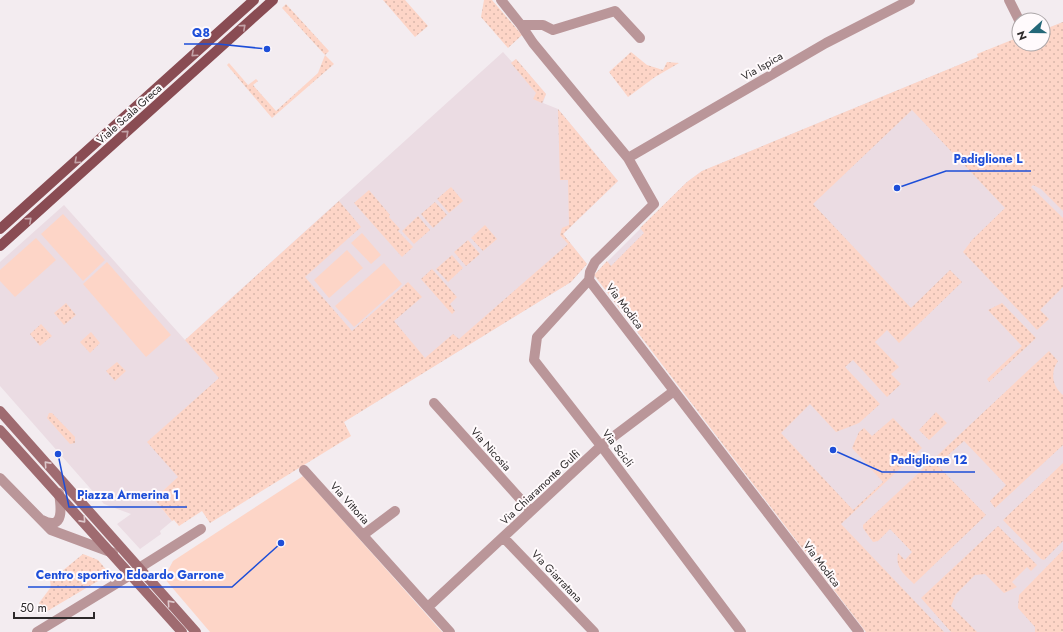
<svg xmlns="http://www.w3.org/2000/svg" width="1063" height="632" viewBox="0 0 1063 632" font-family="Jost,sans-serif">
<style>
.built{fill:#ebdce3}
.green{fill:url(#green-dots)}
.pitch{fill:#fdd5c7}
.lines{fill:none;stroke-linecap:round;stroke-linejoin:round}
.street{stroke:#ba9699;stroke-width:10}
.secondary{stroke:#9f6b70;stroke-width:10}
.primary{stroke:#894c53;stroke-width:10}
.oneway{stroke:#c4a3a8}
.oneway2{stroke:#ddc8cb}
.labels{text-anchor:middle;stroke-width:4;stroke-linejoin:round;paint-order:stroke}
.street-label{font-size:11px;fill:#2c292a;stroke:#fffafc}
.leader{fill:none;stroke:#1d4ed8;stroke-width:1.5}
.callout-dot{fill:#1d4ed8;stroke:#fffafc;stroke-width:1.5}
.callout-label{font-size:12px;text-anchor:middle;font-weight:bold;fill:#1d4ed8;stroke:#fffafc;stroke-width:4;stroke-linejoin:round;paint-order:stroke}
</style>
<defs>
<pattern id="green-dots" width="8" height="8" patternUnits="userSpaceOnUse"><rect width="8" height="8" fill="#fdd5c7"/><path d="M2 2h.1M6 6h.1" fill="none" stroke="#d9b7ab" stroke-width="1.8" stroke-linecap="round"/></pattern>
</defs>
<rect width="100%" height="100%" fill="#f3ecf0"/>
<!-- built -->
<path class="built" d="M1063,22v610h-197l-272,-357 93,-93 15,-11 317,-131v4h24v-14z
M503,52l9,10 4,-3 30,35 -3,9 15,6 60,72 -55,53 24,30 -16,18 -283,174 -109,21 -25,22 18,22 -12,10 1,3 -21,15 -23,-25 14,-10 -27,-10 -104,-118v-124l64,-57 121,135z"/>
<!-- green -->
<path class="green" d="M383,0h22l23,26 -13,11z
M484,0h8l30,35 -14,13 -27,-31z
M286,4l43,47 -4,4 9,9 -62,54 -45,-53 2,-2 19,22 8,-6 2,2 -5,4 23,26 42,-38 7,-18 -43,-47z
M1063,22v189l-22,-22 -8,-4 -2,2 32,31v69l-23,23 9,9 -12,11 -74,-78 9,-12 33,-32 -93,-98 -99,94 98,104 39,-38 12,12 -63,61 -12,-13 -12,12 24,25 -8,7 10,10 -14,13 -34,-37 -8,7 35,37 -21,19 -23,9 -26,-28 -29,29 72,77 30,-28 -31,-34 7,-16 5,-4 8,8 21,-18 29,30 -81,76 103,108h-78l-272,-357 13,-14 4,5 33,-33 -4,-5 47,-46 15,-11 276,-114 -1,-3 42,-17v7h24v-14z
M631,52l16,13 16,5 4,-8 12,1 -24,14 -27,20 -19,-25z
M516,59l30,35 -4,9 -9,-4 3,-6 -25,-30z
M558,109l60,72 -55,53 24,30 -16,18 -227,140 7,14 -141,87 -8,-12 -23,15 -5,-6 -2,1 -18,-22 24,-22 -31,-35 72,-64 -34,-38 154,-139 22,26 -56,50 47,54 56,-49 14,15 -28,24 31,37 28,-24 6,5 109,-95 -8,-9 2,-7 7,-3 -1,-45h-8z
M451,187l12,14 -14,12 -12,-14z
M369,190l21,25 -1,2 11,12 -2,2 15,16 -11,10 -48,-54z
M435,202l12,13 -14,13 -12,-14z
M418,216l12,14 -16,14 -12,-13z
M485,225l12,14 -14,12 -12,-13z
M468,240l12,14 -14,12 -12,-14z
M452,255l11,13 -15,14 -12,-13z
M432,269l25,28 -7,7 5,7 -3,3 -31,-35z
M66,303l10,12 -12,10 -10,-12z
M1002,303l34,35 -47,44 -2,-3 35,-33 -34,-36z
M41,324l11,12 -12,10 -10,-12z
M91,332l9,11 -10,10 -10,-11z
M1049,351l9,10c-8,11 -6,25 5,34v50l-68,63 -5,-7 16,-16 -42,-44 -27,24 49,50 -72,69c-10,-10 -19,-16 -16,-31l7,7 7,-8 -22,-23 -12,12 -5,1 -10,-14v-3z
M117,362l9,9 -11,10 -9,-10z
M936,412l11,11 -18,17 -10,-10z
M49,413h3l23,24v6l-5,1 -23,-26z
M1063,463v78l-19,19 -3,-1 -38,-39z
M998,526l39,39 -6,6 -4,-4 -15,15 5,5 -13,6 -19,-19 -10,1 -19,19 -5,12 26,26h-26l-30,-34z
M1063,550v82h-28v-5l-17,-19 1,-13z
M83,554l15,6 12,14 -66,39 -5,-10 12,-16 -1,-6z"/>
<!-- pitch -->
<path class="pitch" d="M63,214l42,46 -22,21 -42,-47z
M362,233l19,22 -10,9 -20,-21z
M36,238l20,22 -41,37 -15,-16v-11z
M347,250l16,18 -34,30 -15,-18z
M107,262l64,73 -25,22 -63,-73z
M384,263l18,21 -48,43 -19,-21z
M303,476l139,156h-232l-46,-54 9,-17z"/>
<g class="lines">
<!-- street -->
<path class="street" d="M501,0l20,25 12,18 95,115 26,46 -59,58 -5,10 -1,8 270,352
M1009,0l10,20
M521,25h22l10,5 62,-19 25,27
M628,158l198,-115 84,-43
M589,280l-52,57 -3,23 71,91 136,181
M434,403l97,108
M304,470l146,162
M0,478l51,52 62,23
M42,520c23,12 19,-14 17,-27
M363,535l32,-24
M503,537l91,95
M139,568l62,-39
M428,607l173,-161 73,-55
M37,632l95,-58"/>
<!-- secondary -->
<path class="secondary" d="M0,411l196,221
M0,430l182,202"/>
<!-- primary -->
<path class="primary" d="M0,229l254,-229
M0,246l273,-246"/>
</g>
<!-- one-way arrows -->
<defs><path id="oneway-chevron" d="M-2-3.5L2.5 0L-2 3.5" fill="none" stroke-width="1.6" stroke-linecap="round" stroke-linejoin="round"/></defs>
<g class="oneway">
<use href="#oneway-chevron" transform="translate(243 27) rotate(-42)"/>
<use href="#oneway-chevron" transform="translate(194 54) rotate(138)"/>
<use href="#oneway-chevron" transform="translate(126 133) rotate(-42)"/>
<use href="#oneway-chevron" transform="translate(77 161) rotate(138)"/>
<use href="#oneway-chevron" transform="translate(29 220) rotate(-42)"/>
</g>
<g class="oneway2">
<use href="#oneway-chevron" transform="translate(47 464) rotate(-132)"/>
<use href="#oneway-chevron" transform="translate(83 520) rotate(48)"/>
<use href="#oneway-chevron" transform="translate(170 603) rotate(-132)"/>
</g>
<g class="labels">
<!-- street labels -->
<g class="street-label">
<text transform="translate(762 66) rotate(-30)" y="4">Via Ispica</text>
<text transform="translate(129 114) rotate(-42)" y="4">Viale Scala Greca</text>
<text transform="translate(625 306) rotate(53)" y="4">Via Modica</text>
<text transform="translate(618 448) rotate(53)" y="4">Via Scicli</text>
<text transform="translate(491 449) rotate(48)" y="4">Via Nicosia</text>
<text transform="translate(540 487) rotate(-43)" y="4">Via Chiaramonte Gulfi</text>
<text transform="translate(350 503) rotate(48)" y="4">Via Vittoria</text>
<text transform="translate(822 564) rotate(53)" y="4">Via Modica</text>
<text transform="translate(557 576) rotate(46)" y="4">Via Giarratana</text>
</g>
</g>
<!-- callouts -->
<path class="leader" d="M267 49L218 44H184M897 188L946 171H1031M833 450L882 472H975M58 454L69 507H187M281 543L232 587H28"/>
<g class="callout-dot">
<circle cx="267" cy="49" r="4"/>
<circle cx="897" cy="188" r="4"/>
<circle cx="833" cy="450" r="4"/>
<circle cx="58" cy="454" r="4"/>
<circle cx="281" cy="543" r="4"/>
</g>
<g class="callout-label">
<text x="201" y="37">Q8</text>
<text x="988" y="163">Padiglione L</text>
<text x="929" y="464">Padiglione 12</text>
<text x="128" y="499">Piazza Armerina 1</text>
<text x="130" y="579">Centro sportivo Edoardo Garrone</text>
</g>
<!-- north arrow -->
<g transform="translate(1031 32) rotate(249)"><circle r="19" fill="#fffafc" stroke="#aba6a8"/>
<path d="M0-3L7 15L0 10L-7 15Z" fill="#236778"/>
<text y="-6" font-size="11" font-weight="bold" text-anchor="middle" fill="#2c292a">N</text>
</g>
<!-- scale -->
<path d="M14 612v6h80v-6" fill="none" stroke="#2c292a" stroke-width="2"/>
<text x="20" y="612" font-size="12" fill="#2c292a" stroke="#fffafc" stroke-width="3" paint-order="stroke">50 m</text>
</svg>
